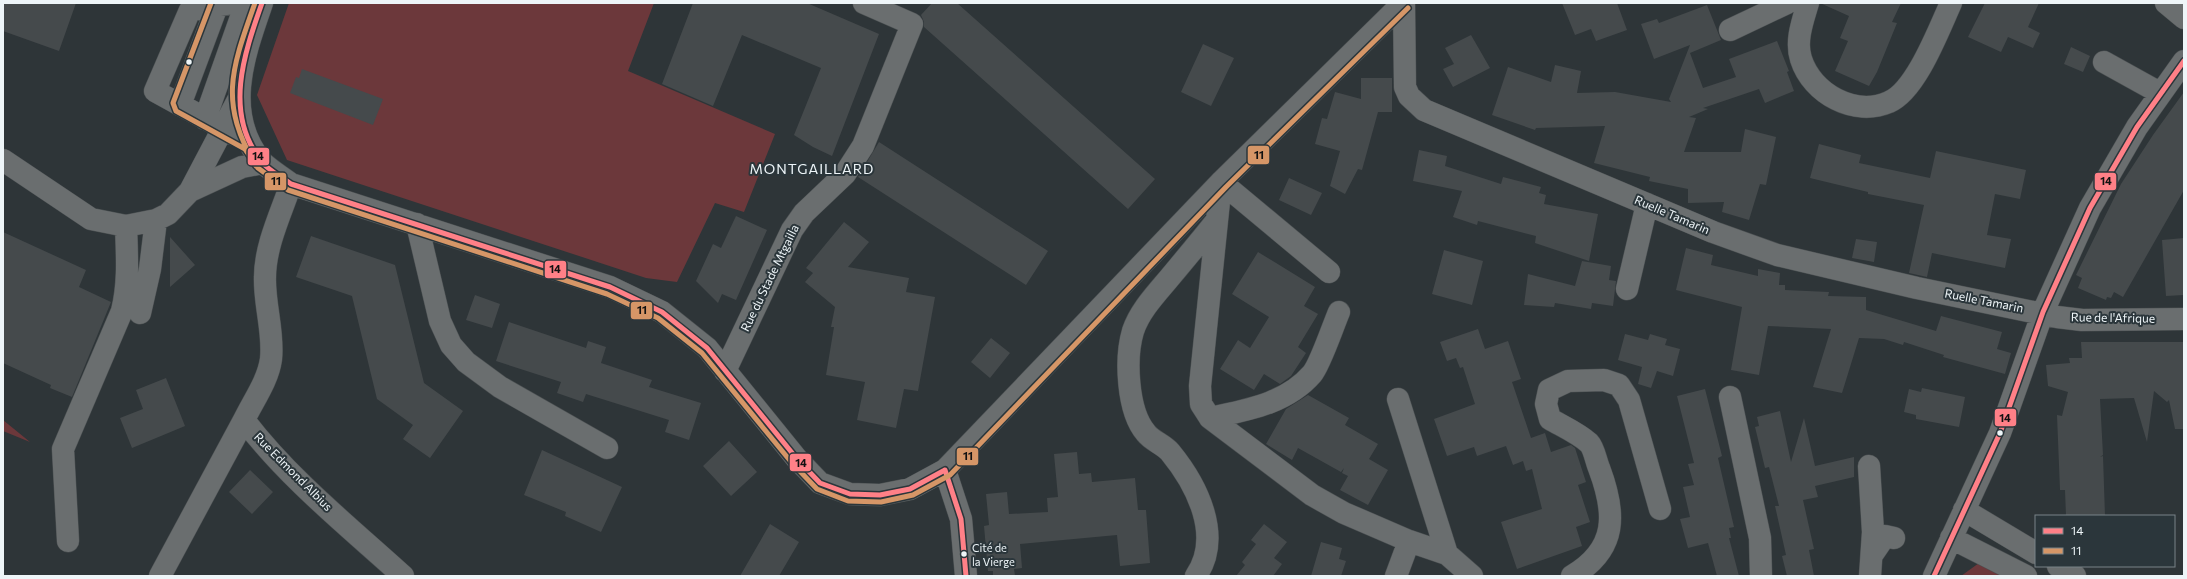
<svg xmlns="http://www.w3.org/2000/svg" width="2187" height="579" viewBox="0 0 2187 579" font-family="Commissioner,sans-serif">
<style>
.green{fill:#6c383b}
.building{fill:#454a4c}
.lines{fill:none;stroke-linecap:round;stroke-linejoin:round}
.minor-casing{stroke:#4b5052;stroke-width:23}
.minor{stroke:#6a6e6f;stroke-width:22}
.bus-1-casing{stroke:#2b363b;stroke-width:8}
.bus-2-casing{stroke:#2b363b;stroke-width:8}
.bus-1{stroke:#ff8087;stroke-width:5}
.bus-2{stroke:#d69667;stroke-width:5}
.bus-dot{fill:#eef5f8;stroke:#2b363b;stroke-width:1.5}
.labels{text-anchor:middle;stroke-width:4;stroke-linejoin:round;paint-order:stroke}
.bus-label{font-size:11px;fill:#eef5f8;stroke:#2b363b;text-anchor:start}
.street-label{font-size:12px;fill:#eef5f8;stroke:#2b363b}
.quarter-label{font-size:14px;letter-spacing:1px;fill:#eef5f8;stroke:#2b363b}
.line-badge{stroke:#2b363b;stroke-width:1.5}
.pale-badge-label{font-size:11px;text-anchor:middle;font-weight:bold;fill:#111}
</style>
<rect width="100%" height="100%" fill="#2e3538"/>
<!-- green -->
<path class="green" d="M289,3h365l-26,68 147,63 -31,78 -29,-9 -38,79 -31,-4 -359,-118 -30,-65z
M3,420l27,22 -27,-11z
M1979,563l27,13h-45z"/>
<!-- building -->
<path class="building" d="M3,3h73l-17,48 -56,-20z
M693,3h114l72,31 -47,122 -19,-9 -19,-12 27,-67 -79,-33 -29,71 -51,-22z
M932,3h25l198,176 -27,30 -204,-182v-5l-3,-7z
M1562,3h55l10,27 -31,11 -5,-12 -16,6z
M1820,3h81l-9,19 5,1 -20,49 -8,14 -34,-15 13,-30 -8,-3 9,-22z
M1985,3h54l-11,24 12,6 -7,15 -25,-11 -7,15 -33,-15z
M1707,5l14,35 -31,13 13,35 33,-11 -7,-18 48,-18 12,30 -2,1 7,19 -29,12 -6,-14 -56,19 5,1 -19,8 7,1 -12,34h57l4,-23 31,8 -10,48 -6,-1 -11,36 -27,-8 2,-10 -36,1v-14l-39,-8 1,-4 -56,-14 11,-37 -69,2 -1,2 -43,-15 16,-48 43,15 4,-17 26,6 -4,22 38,-1 56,10 -2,-3 21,-54 -36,14 -13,-35 16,-5 2,4z
M1471,35l19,33 -37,19 -10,-18 11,-5 -9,-16z
M1203,44l31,14 -23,48 -30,-14z
M2071,47l19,9 -7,16 -19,-8z
M302,69l81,30 -10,26 -83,-32 6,-16 3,1z
M1361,78h31v34h-14l-16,58 -4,-1 -13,25 -15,-8 10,-35 -25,-7 7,-26 5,1 8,-27 26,7z
M2184,92v98l-61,107 -9,-5 -3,6 -4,-1 -1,3 -28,-12 4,-10 -6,-3 45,-91 32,-49z
M879,142l169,109 -22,34 -168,-108z
M1819,144l42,11 -2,8 71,15 6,-27 90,19 -6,29 -25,-5 -8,41 24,4 -6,29 -73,-15 -5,24 -18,-4 15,-68 -56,-11v-2l-58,-14z
M1419,150l28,6 -2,10 56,18 2,-7 38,10 -2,6 7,2 -2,9 54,10 -9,47 -54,-18 1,-7 -58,-15 -1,4 -24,-8 9,-26 -49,-10z
M1289,178l33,15 -11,22 -32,-15z
M736,216l31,14 -31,70 -14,-6 -4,9 -22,-22 17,-37 8,4z
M844,222l25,20 -21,25 61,11 -3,14 29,5 -17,94 -14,-2 -8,39 -39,-8 8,-38 -39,-7 8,-48h-3l4,-20 -30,-25 8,-9 -7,-5z
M3,232l83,38 -7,17 32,15 -39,95 -22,-9 1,-3 -48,-22z
M311,236l84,29 29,118 39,28 -33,47 -27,-19 10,-14 -36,-26 -25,-103 -56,-19z
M170,237l25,28 -25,22z
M2184,238v57l-18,1 -4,-56z
M1856,239l21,3 -3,20 -22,-4z
M1686,248l27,7 -2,10 47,11v-7l22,4 -1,12h6v5l44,2 -1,4 38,1v13l70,21 5,-15 61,16 -5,17 14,4 -6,21 -62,-17 1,-2 -40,-13 -1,3 -19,-6 -25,-1 -17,55 -29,-6 18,-58 -63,-3 -9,49 -28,-5 11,-63 -66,-17z
M1444,250l39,11 -11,44 -40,-11z
M1258,252l57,35 -11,19 14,8 -20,33 8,6 -15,23 -11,8 -16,-10 -10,16 -34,-21 18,-29 12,8 19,-31 -37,-23z
M1582,261l29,5 -2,14 7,1 -3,25 -21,-3 -1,6 -36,-6 -1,4 -30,-2 4,-31 47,12z
M475,295l25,9 -8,24 -26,-8z
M509,322l77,26 2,-7 18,6 -5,16 51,17 -3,7 52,16 -12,37 -24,-8 4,-12 -83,-26 -3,8 -26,-9 4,-11 -65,-21z
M1478,329l7,20 23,-8 13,38 -9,3 19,56 14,-5 6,19 20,-7 4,3 11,34 -8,3 12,37 -14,5 6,19 -65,23 -16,-47 41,-13 -10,-40 -6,2 -3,-10 -10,4 -7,-19 -29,10 -3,-9 -27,9 -13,-37 41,-15 -12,-37 -3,1 -4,-10 -9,3 -7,-19z
M1625,334l23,6 2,-6 17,5 -2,6 15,4 -7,27 -16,-5 -6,17 -13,-4 4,-17 -24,-7z
M991,338l19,15 -20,25 -19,-16z
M2081,342h103v87h-9l-6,-29 -2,2 -13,-11 -7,51 -13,-44 -34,1 3,56 -3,2 3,-1 2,60h-39l-1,-26h-5l-3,-75 5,1 6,-24 -20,-6 -2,-21 24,-2 -1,-5h13z
M166,378l19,48 -53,22 -12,-30 23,-9 -7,-19z
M1922,388l43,9 -6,30 -43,-8v-4l-12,-3 5,-23 12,3z
M1705,389l17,67 -4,2 16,69 -5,1 2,10h-2l10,38h-22l-9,-33 -20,5 -8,-29 10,-2 -7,-30 11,-2 -6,-21 6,-1 -17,-67z
M1308,395l41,23 -4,7 33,19 -9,15 19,11 -20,35 -28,-15 8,-14 -6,-3 2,-5 -3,4 -43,-24 -6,12 -26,-16 20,-35z
M1780,411l11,51 13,-44 11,48 39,-9v20l-39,9 3,11 -15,3 11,49 -5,1 5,26h-27l-5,-20 4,-1 -11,-49h4l-10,-39 -4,1 -10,-41 4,-1 -2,-9z
M729,441l28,31 -26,24 -28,-30z
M542,450l80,37 -21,45 -36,-16 1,-4 -42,-17z
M1077,452l2,22 12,-1 1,9 43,-4 3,32h8l4,53 -30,3 -3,-31 -97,9 2,24 -8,1 1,7h-22v-5h-5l-4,-45 5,-1 -3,-31 21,-2 2,22 39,-2 -1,-14 11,-1 -4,-43z
M250,470l23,22 -21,22 -23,-22z
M770,524l29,18 -20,34h-39z
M1264,524l23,18 -13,16 8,6 -9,12h-37l9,-11 -3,-3 14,-18 -5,-4z
M1321,542l21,6 -3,11 7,2 -5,15h-30z"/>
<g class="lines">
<defs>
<path id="minor" d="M233,3l-43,7 -35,81 80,44
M262,3c-18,52 -40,111 0,159 8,8 20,15 29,22l319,103 52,25 45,36 90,111 23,24 30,11 30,1 30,-6 35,-19 276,-288 182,-179
M1404,3l1,84 4,9 15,14 289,122 64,23 140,33 140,29 25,3 102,-1
M1808,3c-5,17 -13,38 -7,56 11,35 54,58 88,43 27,-11 50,-73 62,-99
M2166,3l18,15
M1730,30l57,-27
M2104,62l56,31
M180,105l37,-99
M205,119l41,-116
M3,160l88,59 35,7 30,-6 12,-6 22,-23 49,-93
M1221,182l-21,204 1,18 9,14 102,77 32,18 65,28 38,13 25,22
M1221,182l108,90
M291,184c-10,29 -26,62 -26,93 -1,27 9,55 6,82 -3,22 -18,42 -27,61 45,59 104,106 159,156
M190,191l52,-24 21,-4
M417,224l23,97 11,24 15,17 34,25 107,61
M1627,289l20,-85
M140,313l10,-44 6,-49
M725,371l67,-141 12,-17 41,-39 18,-28 49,-122 -48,-21
M1730,397l30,141 1,38
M1398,399l49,155
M1210,418c36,-8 76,-14 102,-44 8,-9 21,-48 27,-62
M1869,466l4,66 -3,44
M945,470l16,49 5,57
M1964,510l72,43
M1951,538l75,38
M68,541l-5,-92 59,-138c7,-28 5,-56 4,-85
M1872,555l13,-19 9,2
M2058,566l17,10
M160,576l84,-156
M1196,576c27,-40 1,-91 -26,-124 -7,-8 -18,-11 -24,-19 -19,-22 -21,-75 -13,-102 7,-21 24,-38 38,-55 15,-18 31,-37 46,-56
M1396,576l13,-35
M1572,576c46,-27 44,-63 27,-108 -3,-7 -5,-20 -10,-25 -11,-10 -27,-17 -39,-24l-4,-15 3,-14 19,-9 36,-1 15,5 10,15 31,109
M1934,576l66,-143 43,-121 47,-104 47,-81 47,-66"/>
</defs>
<!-- minor casing -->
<use href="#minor" class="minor-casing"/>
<!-- minor -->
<use href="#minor" class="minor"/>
<defs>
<path id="bus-1" d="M262,3c-18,51 -39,111 0,159 7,9 20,15 29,22l319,103 52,25 45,36 90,111 23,24 30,11 30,1 30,-6 35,-19
M945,470l16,49 5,57
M1934,576l66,-143 43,-121 47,-104 47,-81 47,-66"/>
<path id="bus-2" d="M211,3l-38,100 3,8 69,38 13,19 30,22 319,104 51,24 44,35 90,110 25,26 31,12 33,1 32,-7 37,-20 276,-288 182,-179
M255,3c-23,65 -37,99 1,163"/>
</defs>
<!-- bus-1 casing -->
<use href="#bus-1" class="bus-1-casing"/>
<!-- bus-2 casing -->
<use href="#bus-2" class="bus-2-casing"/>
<!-- bus-1 -->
<use href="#bus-1" class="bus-1"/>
<!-- bus-2 -->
<use href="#bus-2" class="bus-2"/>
</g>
<!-- markers -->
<g class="bus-dot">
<circle cx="189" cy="62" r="3.5"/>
<circle cx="2000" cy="433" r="3.5"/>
<circle cx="964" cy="554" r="3.5"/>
</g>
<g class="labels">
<!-- bus labels -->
<g class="bus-label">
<text x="972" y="552">Cité de<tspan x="972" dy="14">la Vierge</tspan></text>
</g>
<!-- street labels -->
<g class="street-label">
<text transform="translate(1672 215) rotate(23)" y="4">Ruelle Tamarin</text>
<text transform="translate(770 278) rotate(-64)" y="4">Rue du Stade Mtgailla</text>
<text transform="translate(1984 301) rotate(11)" y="4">Ruelle Tamarin</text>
<text transform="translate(2113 318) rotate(1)" y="4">Rue de l'Afrique</text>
<text transform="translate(293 472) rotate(45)" y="4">Rue Edmond Albius</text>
</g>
<!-- quarter labels -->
<g class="quarter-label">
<text x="812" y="174">MONTGAILLARD</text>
</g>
</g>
<g class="line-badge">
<rect x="1247" y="145" width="23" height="20" rx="4" fill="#d69667"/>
<rect x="247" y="147" width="23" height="19" rx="4" fill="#ff8087"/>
<rect x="264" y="172" width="23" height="19" rx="4" fill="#d69667"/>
<rect x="2094" y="172" width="23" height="19" rx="4" fill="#ff8087"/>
<rect x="544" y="260" width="23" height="19" rx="4" fill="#ff8087"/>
<rect x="630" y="301" width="23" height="19" rx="4" fill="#d69667"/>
<rect x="1994" y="408" width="23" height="19" rx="4" fill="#ff8087"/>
<rect x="956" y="447" width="23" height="19" rx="4" fill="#d69667"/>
<rect x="789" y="453" width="23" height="19" rx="4" fill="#ff8087"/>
</g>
<g class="pale-badge-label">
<text x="1259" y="159">11</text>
<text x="258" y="160">14</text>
<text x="276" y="185">11</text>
<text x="2106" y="185">14</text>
<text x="555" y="273">14</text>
<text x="642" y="314">11</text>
<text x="2005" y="422">14</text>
<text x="968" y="460">11</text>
<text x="801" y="467">14</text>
</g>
<!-- border -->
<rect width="2187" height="579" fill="none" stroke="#eef5f8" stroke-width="8"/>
<!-- legend -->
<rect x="2035" y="515" width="140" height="52" fill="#2b363b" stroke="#798287"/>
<rect x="2043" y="528" width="20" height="6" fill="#ff8087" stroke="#798287"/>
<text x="2071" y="535" font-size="12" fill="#eef5f8">14</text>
<rect x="2043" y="548" width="20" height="6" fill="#d69667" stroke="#798287"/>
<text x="2071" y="555" font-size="12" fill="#eef5f8">11</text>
</svg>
